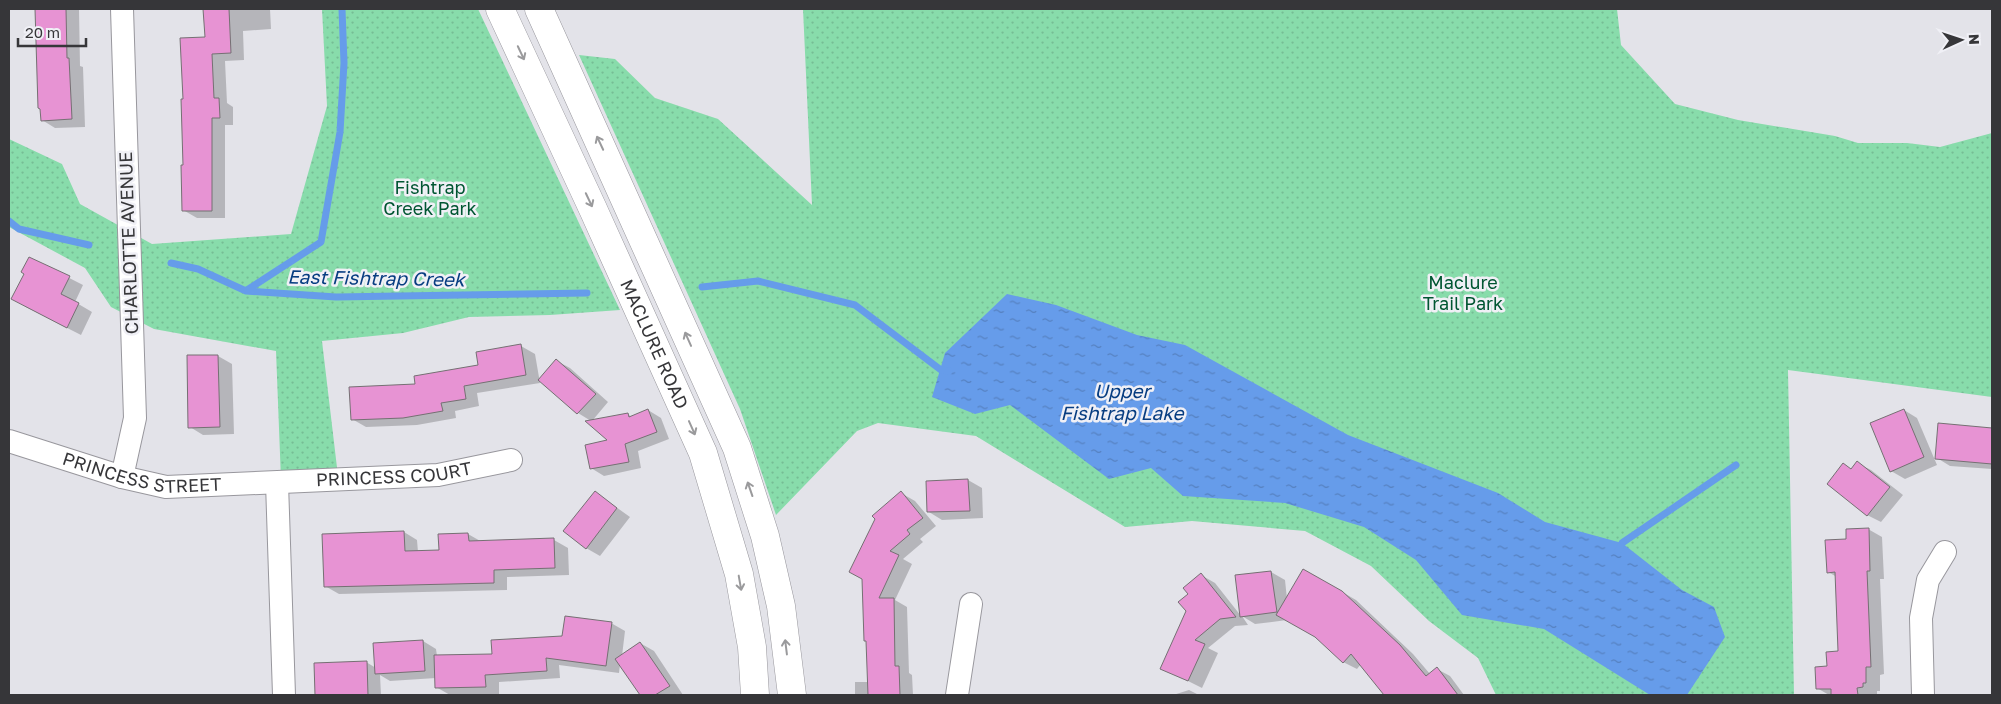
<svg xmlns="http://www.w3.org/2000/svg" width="2001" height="704" viewBox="0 0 2001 704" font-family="'Golos Text',sans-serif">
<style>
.park{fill:url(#park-dots)}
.water{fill:url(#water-ripples)}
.shadow{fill:#0003}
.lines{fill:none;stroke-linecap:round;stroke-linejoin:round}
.stream{stroke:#669cea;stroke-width:7}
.building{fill:#e793d3;stroke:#757073}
.minor-casing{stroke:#98979d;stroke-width:24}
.major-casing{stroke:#98979d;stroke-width:29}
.minor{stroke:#fff;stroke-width:22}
.major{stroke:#fff;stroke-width:28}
.oneway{stroke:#9a9a9c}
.labels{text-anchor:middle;stroke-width:5;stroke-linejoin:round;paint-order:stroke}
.park-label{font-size:18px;fill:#005632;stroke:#f0f0f6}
.street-label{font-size:18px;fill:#363639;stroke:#f0f0f6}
.water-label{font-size:19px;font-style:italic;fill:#073d81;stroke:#f0f0f6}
</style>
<defs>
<pattern id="park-dots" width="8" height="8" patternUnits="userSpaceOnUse" patternTransform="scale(1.25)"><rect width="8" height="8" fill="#88dcab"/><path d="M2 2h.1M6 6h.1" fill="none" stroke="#76bd94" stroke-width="1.8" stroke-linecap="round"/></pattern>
<pattern id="water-ripples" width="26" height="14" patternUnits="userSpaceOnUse" patternTransform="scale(1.25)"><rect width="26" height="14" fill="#669cea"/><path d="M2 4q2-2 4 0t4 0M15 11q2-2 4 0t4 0" fill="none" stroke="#5580bf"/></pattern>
</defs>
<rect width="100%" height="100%" fill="#e3e3e9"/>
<!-- park -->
<path class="park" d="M322,9h156l142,301 -70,5 -81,2 -66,16 -81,8 16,135 -57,4 -5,-129 -122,-22 -43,-22 -26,-39 -76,-41v-88l53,25 18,40 72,40 139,-10 36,-128z
M803,9h814l4,36 54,59 63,16 97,16 23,7h49l33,4 52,-14v264l-204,-27 6,325h-298l-18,-37 -49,-37 -58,-55 -66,-35 -113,-10 -67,6 -149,-91 -98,-13 -21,8 -81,84 -36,-106 -161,-354 36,4 40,39 63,21 94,86z"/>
<!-- water -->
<path class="water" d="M1007,294l49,11 81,30 48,10 163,90 150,58 47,29 77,21 60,47 32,17 11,30 -38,58h-37l-106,-66 -82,-14 -46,-55 -52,-33 -79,-24 -102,-7 -32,-28 -42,11 -99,-74 -35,9 -43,-17 13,-44z"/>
<!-- shadow -->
<path class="shadow" d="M36,9h43l1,57 3,1 2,60 -30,1 -13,-8v-11l-3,-1z
M205,9h65l1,20 -28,2 1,29 -19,1 2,42 6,4v18h-8v93h-28l-14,-8 1,-110 22,-62z
M30,258l53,27 -8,17 17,10 -11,23 -55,-28 -1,-34z
M521,346l14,8 5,29 -63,10 2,13 -24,5 1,7 -39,7 -51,2 -14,-8 64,-34 63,-19z
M188,356h30l14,8 2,70 -31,1 -13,-8z
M557,361l13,7 38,34 -16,19 35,-7 5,3 16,-7 13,8 8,21 -31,12 3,17 -37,8 -13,-8 18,-27 -18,-20 -13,-8 -38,-34z
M1904,410l13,8 20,47 -32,14 -14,-8z
M1939,425l53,4v40l-42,-3 -13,-8z
M1857,463l14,7 32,25 -22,27 -14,-7 -15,-45z
M968,480l14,8 1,30 -41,2 -13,-8 -1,-30z
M595,492l35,25 -30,39 -14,-8z
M901,493l14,8 21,25 -16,13 3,3 -20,17 9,5 -17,36 12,7 2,66 3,2 1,20h-58v-13h14l-2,-41z
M1868,529l14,8 2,42h-4l4,95 -4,1v16h-3v4h-48l-12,-7 22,-36 -2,-75 -9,-5 20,-31z
M404,532l13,8 1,12 22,-1 28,-17 14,8 72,-2 14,8 1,27 -62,2v13l-168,4 -14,-8z
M1304,570l52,30 57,54 17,20 7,-5 13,7 14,19h-78l-25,-31 -4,5 -14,-7 -27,-26 -29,-16 -32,4 -13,-8 6,9 -13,1 -27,22 10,5 -16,35 -40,-20 25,-57 3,-17 11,-19 14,8 26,33 -5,-40 35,-4 14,8 2,19z
M611,623l14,8 -3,25 18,-13 14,8 29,44h-42l-21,-31 -1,9 -60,-8 1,13 -61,4v12l-49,1 -14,-8v-9l-46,3 -10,-6 1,20h-65l-1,-31 51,-2 10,6 47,-27 13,8 1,7 57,-1z
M1189,690l10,5h-26z"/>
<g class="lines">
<!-- stream -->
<path class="stream" d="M9,221l10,8 70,16
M171,263l27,6 48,22 90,6 251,-4
M702,287l56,-6 97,24 86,65 8,1
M247,290l74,-48 19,-110 4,-69 -2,-54
M1618,551l4,-8 114,-78"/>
</g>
<!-- building -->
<path class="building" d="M35,9h31l1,49h2l3,61 -31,2 -1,-12 -2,-1z
M203,9h26l2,44 -19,1 2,44h5l1,20h-8v93h-30l-1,-46h2l-2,-66h2l-3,-61 25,-1z
M29,257l41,19 -9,18 18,9 -12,25 -56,-29 13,-25 -3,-2z
M521,344l5,31 -62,11 2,13 -25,4 2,8 -40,7 -52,2 -2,-33 66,-3 -1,-8 64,-11 -2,-13z
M187,355h31l2,72 -32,1z
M556,359l40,35 -19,20 -39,-34z
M648,409l9,23 -32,12 4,18 -39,7 -5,-24 22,-5 -22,-19 43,-8 1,4z
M1904,409l20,48 -34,15 -20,-49z
M1938,423l54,5v36l-57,-5z
M1857,461l33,26 -23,29 -40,-32 16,-21 8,6z
M968,479l2,32 -43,1 -1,-31z
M595,491l22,17 -31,41 -23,-18z
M901,491l22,27 -16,12 3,4 -20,17 9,4 -20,43h15l1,68h4l1,29h-32l-2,-54h-2l-2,-62 -13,-7 26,-53 -3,-3z
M1869,528l1,43h-3l4,96h-5v16h-3v4l-6,1 1,7h-27v-6h-15l-1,-22 12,-1 -1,-14 12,-1 -3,-79 -8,1 -2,-33 21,-1v-10z
M404,531l1,20 34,-1 -1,-16 30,-1 1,8 85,-3 1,30 -61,2v13l-170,4 -2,-53z
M1303,569l39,22 58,54 26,31 11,-9 21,28h-74l-33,-41 -8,9 -28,-26 -39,-22z
M1271,571l6,41 -37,5 -5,-42z
M1201,573l35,44 -16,2 -25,21 10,4 -17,37 -28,-12 26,-58 -8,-9 10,-8 -5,-6z
M565,616l47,6 -6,44 -60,-8 1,13 -62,4 1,12 -51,1 -1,-33 58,-1 -1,-14 71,-4z
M423,640l2,31 -50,3 -2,-31z
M640,642l30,44 -15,9h-15l-25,-36z
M367,661l1,34h-53l-1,-32z"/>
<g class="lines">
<defs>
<g id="minor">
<path id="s1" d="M9,441l113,36 44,10 272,-12 73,-15"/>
<path d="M122,477l13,-59 -13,-409"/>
<path d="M277,483l7,212"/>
<path d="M957,695l14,-91"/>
<path d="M1923,695l-2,-77 7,-38 17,-28"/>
</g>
<g id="major">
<path id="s2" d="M500,9l93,200 110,244 36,121 13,73 3,48"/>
<path d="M539,9l198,439 28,88 16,70 11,89"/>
</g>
</defs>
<!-- minor casing -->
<use href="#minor" class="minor-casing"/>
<!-- major casing -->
<use href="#major" class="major-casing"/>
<!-- minor -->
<use href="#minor" class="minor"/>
<!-- major -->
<use href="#major" class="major"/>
</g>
<!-- one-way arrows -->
<defs><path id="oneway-shaft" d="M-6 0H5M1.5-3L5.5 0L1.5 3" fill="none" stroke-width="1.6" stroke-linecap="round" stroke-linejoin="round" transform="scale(1.25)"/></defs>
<g class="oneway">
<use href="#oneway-shaft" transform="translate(521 53) rotate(65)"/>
<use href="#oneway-shaft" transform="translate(600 143) rotate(-115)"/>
<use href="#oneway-shaft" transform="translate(589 200) rotate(65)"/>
<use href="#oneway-shaft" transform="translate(688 339) rotate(-114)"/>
<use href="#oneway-shaft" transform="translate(692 428) rotate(66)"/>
<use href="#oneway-shaft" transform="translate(750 489) rotate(-109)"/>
<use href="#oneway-shaft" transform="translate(740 583) rotate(80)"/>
<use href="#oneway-shaft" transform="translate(786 647) rotate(-97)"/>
</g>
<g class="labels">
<!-- park labels -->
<g class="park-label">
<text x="430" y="194">Fishtrap<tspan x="430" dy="21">Creek Park</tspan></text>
<text x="1463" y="289">Maclure<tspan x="1463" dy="21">Trail Park</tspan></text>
</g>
<!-- street labels -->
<g class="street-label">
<text transform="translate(129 243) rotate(-92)" y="6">CHARLOTTE AVENUE</text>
<text dy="6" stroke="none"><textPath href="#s2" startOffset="369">MACLURE ROAD</textPath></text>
<text dy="6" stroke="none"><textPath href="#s1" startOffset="138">PRINCESS STREET</textPath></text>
<text dy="6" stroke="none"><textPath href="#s1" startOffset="392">PRINCESS COURT</textPath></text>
</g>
<!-- water labels -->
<g class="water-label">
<text transform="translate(376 278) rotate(1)" y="7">East Fishtrap Creek</text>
<text x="1122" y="398">Upper<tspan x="1122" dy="22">Fishtrap Lake</tspan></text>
</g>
</g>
<!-- border -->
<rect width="2001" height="704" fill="none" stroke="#363639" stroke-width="20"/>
<!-- north arrow -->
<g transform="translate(1961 40) rotate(87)" stroke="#f0f0f6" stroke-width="4" paint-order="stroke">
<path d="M0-4L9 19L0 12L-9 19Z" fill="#363639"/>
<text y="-8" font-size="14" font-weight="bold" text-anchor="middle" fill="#363639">N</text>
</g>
<!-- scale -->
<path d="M18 38v8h68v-8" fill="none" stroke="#363639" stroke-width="2.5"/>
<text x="25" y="38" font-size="15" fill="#363639" stroke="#f0f0f6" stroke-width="4" paint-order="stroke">20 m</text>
</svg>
